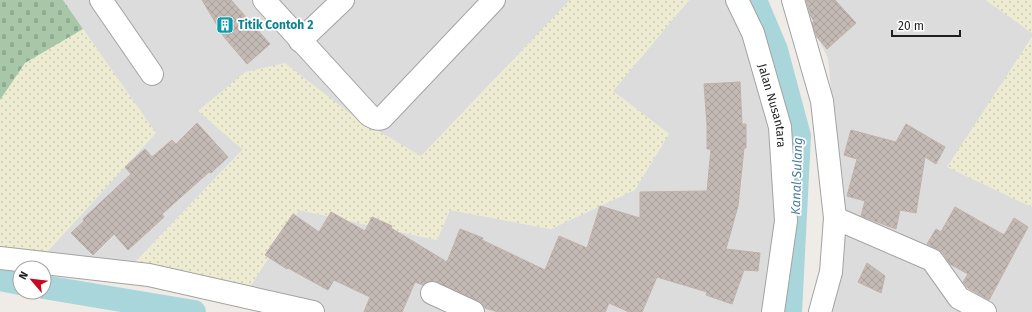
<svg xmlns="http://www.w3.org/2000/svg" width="1032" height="312" viewBox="0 0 1032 312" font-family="'Fira Sans',sans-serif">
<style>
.residential{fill:#dddcdc}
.farmland{fill:url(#farmland-dots)}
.cemetery{fill:url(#cemetery-stones)}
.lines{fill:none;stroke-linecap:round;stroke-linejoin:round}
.canal{stroke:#a8d6db;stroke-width:24}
.building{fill:url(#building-cross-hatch);stroke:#c1b0a9}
.minor-casing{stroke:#a3a3a3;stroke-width:24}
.minor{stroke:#fff;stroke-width:22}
.labels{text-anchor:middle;stroke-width:3.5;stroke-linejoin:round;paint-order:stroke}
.culture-label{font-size:12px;font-weight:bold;fill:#0d838f;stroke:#fff;text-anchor:start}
.street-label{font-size:12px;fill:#1f1f1f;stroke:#fff}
.water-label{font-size:13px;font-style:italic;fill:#497c9c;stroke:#fff}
</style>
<defs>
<pattern id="farmland-dots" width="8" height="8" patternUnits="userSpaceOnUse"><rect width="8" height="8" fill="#edecd2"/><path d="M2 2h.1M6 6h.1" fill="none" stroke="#cbcab4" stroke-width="1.8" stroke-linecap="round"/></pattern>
<pattern id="cemetery-stones" width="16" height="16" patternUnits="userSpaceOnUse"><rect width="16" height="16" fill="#a8c7a9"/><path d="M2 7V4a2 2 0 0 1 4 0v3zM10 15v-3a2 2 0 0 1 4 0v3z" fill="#90aa91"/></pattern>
<pattern id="building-cross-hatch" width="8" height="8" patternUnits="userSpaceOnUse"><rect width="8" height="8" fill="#c4bab5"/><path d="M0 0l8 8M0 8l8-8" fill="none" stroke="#a89f9b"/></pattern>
</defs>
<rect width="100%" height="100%" fill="#efebe6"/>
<!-- residential -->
<path class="residential" d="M63,0h507l-149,157 -65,-39 -113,31 -126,132 -81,-17 119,-131z
M689,0h42l28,51 30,143 -25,118h-500l-26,-6 61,-96 138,30 13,-30 101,19 118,-95 -56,-43z
M797,0h189l46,33v4l-84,130 84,40v105h-220l29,-118 -13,-136z"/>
<!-- farmland -->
<path class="farmland" d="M570,0h119l-76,91 56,43 -34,56 -84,39 -101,-19 -13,30 -138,-30 -61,96 -121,-25 126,-131 -45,-39 47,-39 40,-9 71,55 65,38z
M986,0h46v33z
M83,29l73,104 -120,131 -36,-4v-160l25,-37z
M1032,37v170l-85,-40z"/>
<!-- cemetery -->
<path class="cemetery" d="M0,0h63l20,29 -58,34 -25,37z"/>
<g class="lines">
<!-- canal -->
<path class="canal" d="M755,0l21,50 23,86 -9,176
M0,279l20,4
M44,287l150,25"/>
</g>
<!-- building -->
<path class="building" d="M202,0h29l39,44 -23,20 -23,-27z
M806,0h29l21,23 -29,26 -10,-12 -5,-14 2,-2 -3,-5z
M740,82l2,42h4v24h-2l-6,58 -12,43 34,4 -2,18 -14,-1 -12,34 -26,-9 1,-3 -50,-15 -15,35h-13l-20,-9 -4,9h-107l-13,-4 -2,-3 -5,-4 -41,-19 -6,-1 -6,2 -2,2 -8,-3 -13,30h-38l6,-15 -36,-17 -6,10 -40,-22 -1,1 -22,-14 28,-41 26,18 12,-20 34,19 7,-14 20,9 -1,2 56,34 13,-33 23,9 -1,2 63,30 14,-34 28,12 13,-42 40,12v-26l67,-1 4,-42h-4v-24l-3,-41z
M197,123l31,34 -17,16 -2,-1 -47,42 2,3 -36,33 -14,-16 -21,21 -22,-22 13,-12 -1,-2 48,-45 -6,-7 20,-18 7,8 20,-17 4,4z
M906,124l39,23 -9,17 -11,-7 -9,56 -16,-3 -4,19 -35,-13 4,-15 -18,-5 10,-37 -13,-4 7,-25 45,12z
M955,207l49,28 10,-17 14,9 -39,73 -21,-12 -5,-6 5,-8 -18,-10 -8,-12 -5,-3 -10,-5 9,-15 5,3z
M867,263l18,13 -4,17 -23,-11z"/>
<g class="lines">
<defs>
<g id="minor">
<path d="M101,0l51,74"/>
<path d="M264,0l105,115c5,3 8,5 13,3l112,-118"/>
<path id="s1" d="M737,0l16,33 27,94 6,94 -13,91"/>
<path d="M793,0l29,101 13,117 -4,54 -11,40"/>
<path d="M300,41l43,-41"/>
<path d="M835,218l97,42 27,38 26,14"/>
<path d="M0,258l149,17 164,37"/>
<path d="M432,293l41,19"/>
</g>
</defs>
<!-- minor casing -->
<use href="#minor" class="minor-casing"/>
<!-- minor -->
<use href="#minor" class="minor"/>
</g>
<!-- icons -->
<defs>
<symbol id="building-square" viewBox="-11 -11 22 22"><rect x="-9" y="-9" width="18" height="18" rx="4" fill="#0f9aa8" stroke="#fff"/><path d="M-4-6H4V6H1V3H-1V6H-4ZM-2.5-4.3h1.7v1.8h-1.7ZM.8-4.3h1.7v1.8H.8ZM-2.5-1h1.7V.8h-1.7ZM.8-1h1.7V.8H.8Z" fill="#fff"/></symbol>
</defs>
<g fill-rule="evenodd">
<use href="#building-square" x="215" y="15" width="20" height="20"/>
</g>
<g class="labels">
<!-- culture labels -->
<g class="culture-label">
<text x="238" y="29">Titik Contoh 2</text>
</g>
<!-- street labels -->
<g class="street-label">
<text dy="4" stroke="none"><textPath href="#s1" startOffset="112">Jalan Nusantara</textPath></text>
</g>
<!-- water labels -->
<g class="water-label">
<text transform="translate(796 176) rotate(-88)" y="5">Kanal Sulang</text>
</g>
</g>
<!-- north arrow -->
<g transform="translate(32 280) rotate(298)"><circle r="19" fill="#ffffff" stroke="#a5a5a5"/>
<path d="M0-3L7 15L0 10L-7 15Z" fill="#c7081f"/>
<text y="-6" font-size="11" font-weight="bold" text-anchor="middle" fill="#1f1f1f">N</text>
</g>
<!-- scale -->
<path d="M892 30v6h68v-6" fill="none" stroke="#1f1f1f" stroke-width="2"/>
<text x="898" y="30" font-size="12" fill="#1f1f1f" stroke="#ffffff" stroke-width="3" paint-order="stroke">20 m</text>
</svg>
